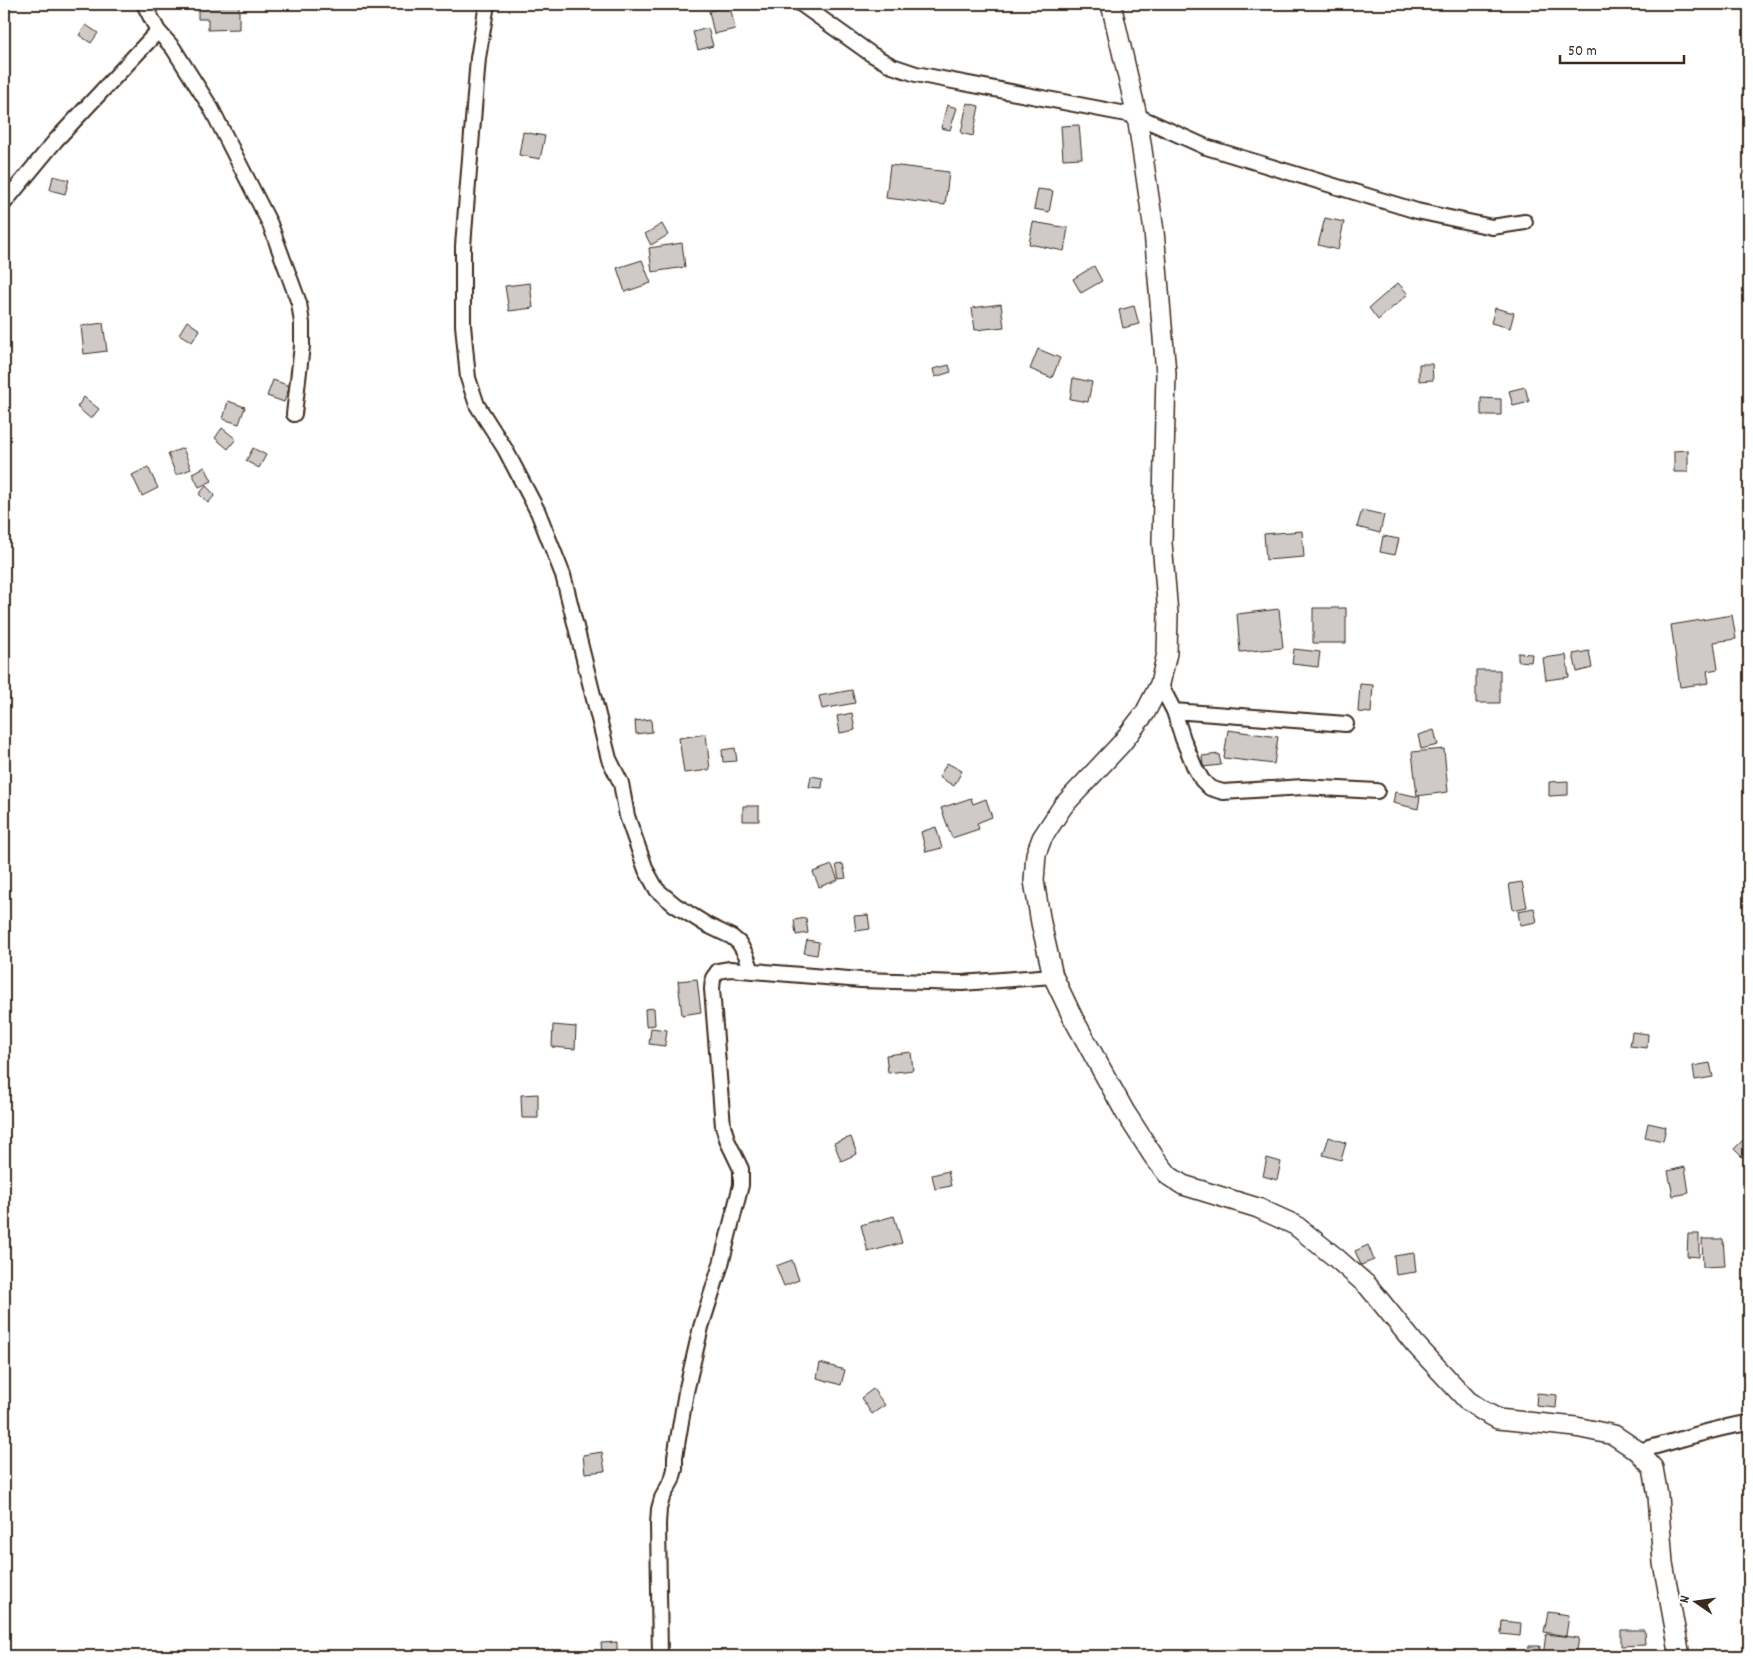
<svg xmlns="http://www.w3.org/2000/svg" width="1753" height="1660" viewBox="0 0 1753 1660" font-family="Dekko,sans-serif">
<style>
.building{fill:#cfcac7;stroke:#3b2a1e}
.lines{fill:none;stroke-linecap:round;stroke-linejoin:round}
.street-casing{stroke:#3b2a1e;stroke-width:18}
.secondary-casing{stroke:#3b2a1e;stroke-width:22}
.street{stroke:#fff;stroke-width:14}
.secondary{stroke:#fff;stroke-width:19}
</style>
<rect width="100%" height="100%" fill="#fff"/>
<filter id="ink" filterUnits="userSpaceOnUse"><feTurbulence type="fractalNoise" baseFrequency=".02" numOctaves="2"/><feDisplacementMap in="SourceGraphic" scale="10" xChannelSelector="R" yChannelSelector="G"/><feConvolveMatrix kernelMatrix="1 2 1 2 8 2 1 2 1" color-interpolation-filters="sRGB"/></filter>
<g filter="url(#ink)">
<!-- building -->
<path class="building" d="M198,4h41v25l-31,1v-11h-10z
M730,6l5,23 -21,5 -5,-23z
M86,25l12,8 -7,10 -12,-8z
M708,28l5,18 -15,4 -5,-18z
M967,103l12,3 -6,30 -12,-3z
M947,105l10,3 -7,22 -9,-2z
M1079,125l3,33 -19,1 -2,-33z
M523,132l22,4 -5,23 -21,-4z
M890,165l59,7 -4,33 -59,-7z
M53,176l16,4 -4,14 -15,-4z
M1038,189l15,2 -4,21 -15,-3z
M1325,218l19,4 -6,28 -20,-5z
M1033,222l35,6 -4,23 -35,-7z
M662,224l6,11 -17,10 -6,-11z
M682,243l3,24 -33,5 -3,-24z
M642,260l9,23 -26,9 -8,-24z
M1094,266l8,15 -21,12 -8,-14z
M530,283l3,25 -24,3 -4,-25z
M1398,283l10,11 -30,26 -9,-12z
M1001,304l3,23 -29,3 -3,-22z
M1134,306l5,18 -16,4 -4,-18z
M1495,308l19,5 -4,15 -19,-5z
M187,321l13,9 -8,12 -13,-8z
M103,323l4,28 -23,3 -3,-28z
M1038,349l22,9 -8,20 -22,-9z
M1419,364h13l1,16 -14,1z
M949,365l2,7 -16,5 -2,-8z
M1073,378l19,4 -4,20 -18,-3z
M273,380l17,6 -6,16 -17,-6z
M1525,387l4,15 -16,4 -4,-15z
M84,397l15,12 -8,10 -14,-12z
M1481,398l20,1v16h-20z
M228,401l17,6 -6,17 -16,-5z
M222,428l14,11 -8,10 -13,-11z
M183,448l8,21 -15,6 -8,-21z
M253,448l13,7 -7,13 -13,-7z
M1688,450v22h-14v-21z
M148,467l10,21 -16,8 -10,-21z
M205,467l7,14 -13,6 -7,-14z
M206,486l9,9 -7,8 -9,-9z
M1362,510l22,5 -4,18 -23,-6z
M1302,531l2,26 -38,3 -2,-26z
M1383,536l16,3 -4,16 -15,-3z
M1313,608h33v35h-33z
M1279,609l4,39 -43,4 -3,-38z
M1732,615l4,24 -22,3 4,27 -11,2 2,12 -29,4 -9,-62z
M1294,649l26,3 -2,15 -26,-3z
M1589,651l3,17 -15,4 -4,-18z
M1518,653l14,1 -1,8 -13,-1z
M1566,655l3,22 -23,3 -3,-22z
M1476,670h24v33h-24z
M1360,684l13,1 -2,28 -13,-1z
M852,690l3,13 -33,6 -3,-13z
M852,713l3,17 -15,3 -3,-17z
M651,719l1,13 -16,2 -1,-13z
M1228,730l50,7 -4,27 -50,-6z
M1434,730l4,15 -17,4 -3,-14z
M706,734l4,36 -26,3 -5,-35z
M735,748l2,13 -14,1 -1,-12z
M1444,749l4,43 -31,4 -5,-44z
M1219,754l2,11 -18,2 -1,-11z
M947,763l15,8 -8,15 -15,-9z
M811,776l12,2 -1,10 -13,-1z
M1568,781v14l-19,1v-14z
M1395,792l25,5 -2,12 -25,-6z
M971,798l2,6 13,-5 6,18 -15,6 2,6 -27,9 -11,-30z
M743,806h16v15h-16z
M936,827l6,21 -16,4 -5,-20z
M843,864l3,14 -7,1 -3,-14z
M832,865l6,15 -19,7 -6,-15z
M1522,882l5,25 -14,3 -4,-26z
M1534,908l3,14 -17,3 -2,-14z
M868,915l2,14 -14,2 -2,-15z
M806,918l2,15 -12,2 -2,-15z
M807,940l12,2 -2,13 -13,-2z
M697,979l4,33 -19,3 -4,-34z
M654,1008l1,17 -9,1 -1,-17z
M553,1025l23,2 -1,22 -23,-2z
M651,1028l16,2 -2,16 -16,-2z
M1632,1032l16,2 -1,14 -17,-2z
M911,1052l2,18 -25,3 -2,-18z
M1710,1063l3,14 -18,3 -2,-14z
M538,1094v24h-16l-1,-23z
M1648,1123l18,4 -3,14 -18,-4z
M851,1137l6,17 -16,7 -7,-18z
M1329,1137l17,6 -5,17 -18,-5z
M1744,1139l5,6v7l-6,6 -9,-9z
M1267,1158l14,4 -4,18 -14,-4z
M1685,1167l4,26 -16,3 -5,-25z
M948,1171l3,15 -16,3 -3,-14z
M894,1216l8,27 -34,9 -7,-27z
M1688,1234h11v23l-12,-1z
M1702,1239h21l2,27 -22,1z
M1368,1245l6,15 -13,5 -6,-14z
M1414,1253l2,19 -20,3 -2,-19z
M792,1260l7,20 -15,6 -8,-20z
M820,1363l25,7 -4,15 -24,-7z
M873,1389l12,16 -13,9 -11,-16z
M1537,1393l20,2 -1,13 -20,-2z
M602,1452l3,19 -20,2 -2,-18z
M1548,1612l21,3 -3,21 -22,-4z
M1502,1621l19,2 -1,13 -19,-2z
M1621,1630h23l1,15 -24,1z
M1546,1634l33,4 -3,18h-33z
M617,1642v12l-15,1 -1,-12z
M1529,1646h11l-1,10h-11z"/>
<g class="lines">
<defs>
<path id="street" d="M144,4l14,27 15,17 38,60 59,116 29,79 3,20v23l-8,68
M487,4l-9,54 -15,188v79l5,53 9,27 28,44 33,63 25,63 46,184 12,24 6,33 19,54 11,20 18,15 32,20 25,12 7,6 7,12 6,16
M801,4l70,50 21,12 24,8 221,42 69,31 211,64 75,16 33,-5
M4,203l52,-63 102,-109
M1160,684l14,27 9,28 12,29 7,12 8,8 13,4 80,-5 74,4
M1174,711l172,13
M1638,1451c37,-9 73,-23 111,-28
M660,1656l-2,-132 1,-15 3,-11 10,-18 3,-11v-12l11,-65 15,-65 20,-63 20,-79v-16l-13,-27 -5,-16 -11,-137 1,-11 5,-7 12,-2 131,11 101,3 91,-7"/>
<path id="secondary" d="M1111,4l26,112 17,115 12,142 -4,170 6,71 -1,39 -7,31 -15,29 -24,31 -58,62 -21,32 -6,16 -2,27 7,42 12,53 20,42 52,94 29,45 15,19 14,9 75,23 37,17 40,32 33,29 47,58 53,57 15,10 15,8 78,8 38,8 24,16 15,17 5,28 5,67 17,93"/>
</defs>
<!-- street casing -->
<use href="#street" class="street-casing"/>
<!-- secondary casing -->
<use href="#secondary" class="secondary-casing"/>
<!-- street -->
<use href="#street" class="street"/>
<!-- secondary -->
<use href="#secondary" class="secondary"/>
</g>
</g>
<!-- margin -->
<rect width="1753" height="1660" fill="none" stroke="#fff" stroke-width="20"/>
<rect x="10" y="10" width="1733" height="1640" fill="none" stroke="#3b2a1e" stroke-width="2" filter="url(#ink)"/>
<!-- north arrow -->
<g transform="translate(1696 1602) rotate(283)" stroke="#ffffff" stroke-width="4" paint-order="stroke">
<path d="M0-4L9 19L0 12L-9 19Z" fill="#3b2a1e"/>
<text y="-8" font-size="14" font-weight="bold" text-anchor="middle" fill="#3b2a1e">N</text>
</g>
<!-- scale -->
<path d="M1560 55v8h124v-8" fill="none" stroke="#3b2a1e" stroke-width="2.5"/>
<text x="1568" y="55" font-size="15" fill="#3b2a1e" stroke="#ffffff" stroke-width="4" paint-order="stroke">50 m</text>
</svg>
